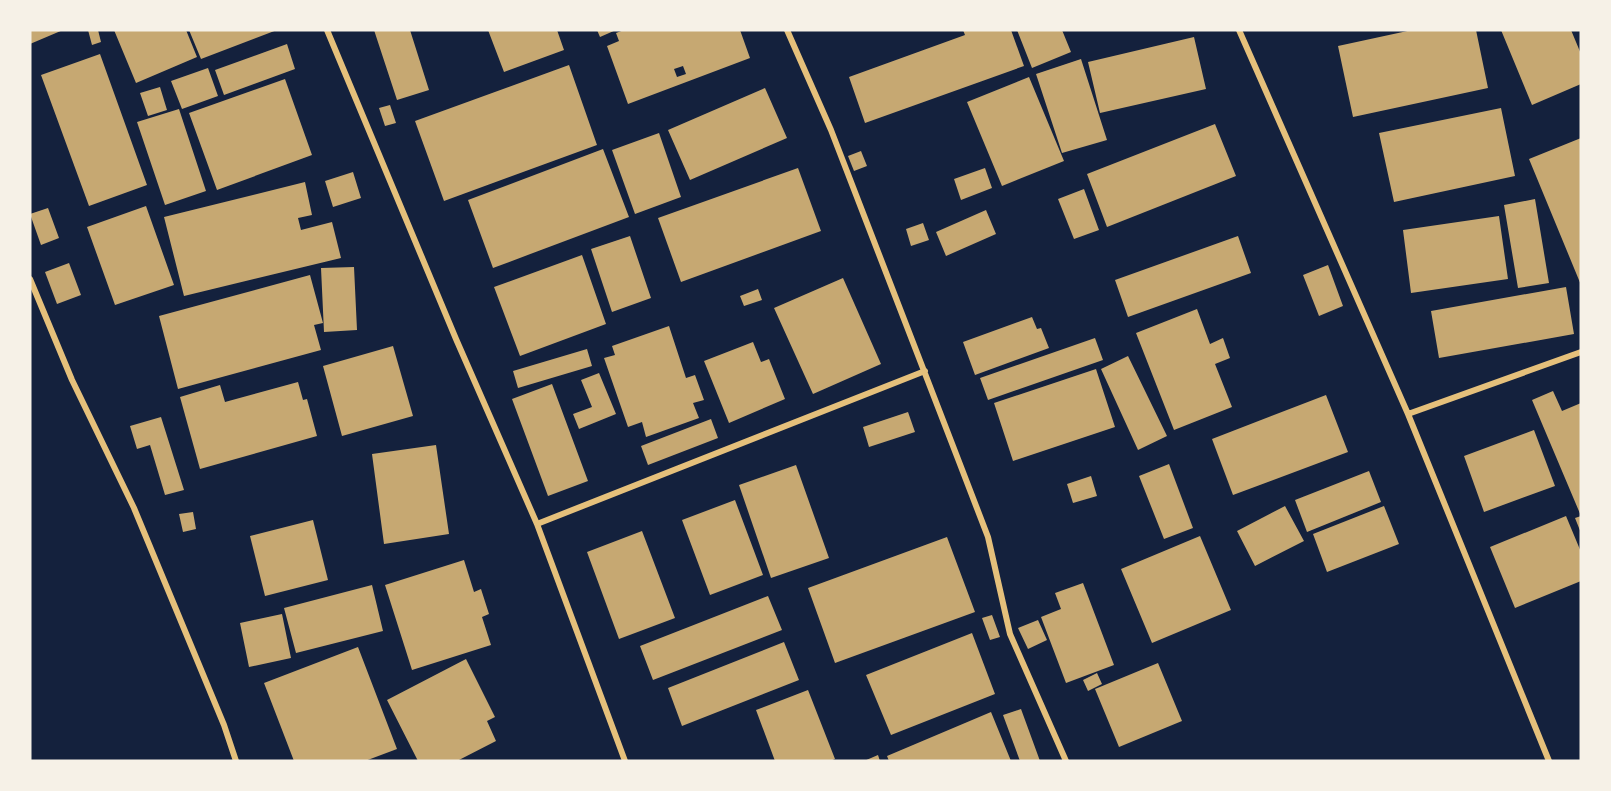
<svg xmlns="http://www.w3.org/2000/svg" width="1611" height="791" viewBox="0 0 1611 791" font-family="'Archivo Narrow',sans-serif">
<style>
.building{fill:#c6a872;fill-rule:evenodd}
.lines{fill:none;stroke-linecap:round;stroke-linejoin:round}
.minor{stroke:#e5c07b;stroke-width:6}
</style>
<rect width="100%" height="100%" fill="#14213d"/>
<!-- building -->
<path class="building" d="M30,30h33l-33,14z
M88,30h10l3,12 -9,3z
M114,30h72l11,27 -61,26z
M189,30h88l-76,29z
M374,30h36l19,60 -32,10z
M488,30h69l7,20 -60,22z
M597,30h19l-16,7z
M624,30h116l10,28 -122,46 -21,-58 12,-5 -3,-8zM683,66l3,8 -9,3 -3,-8z
M963,30h48l13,36 -159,57 -16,-46 116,-42z
M1017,30h45l9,22 -39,16z
M1412,30h64l12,58 -135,29 -15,-71z
M1501,30h70l10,24v30l-49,21z
M1194,37l12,52 -106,24 -12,-51z
M287,44l8,25 -71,26 -9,-25z
M100,54l47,131 -58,21 -48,-131z
M1081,59l26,81 -45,13 -26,-79z
M569,65l28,80 -153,56 -29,-80z
M208,68l10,28 -36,13 -11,-28z
M1029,77l35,84 -62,25 -35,-84z
M285,79l27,76 -95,35 -28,-77z
M160,87l7,23 -19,6 -8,-23z
M765,88l22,50 -97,42 -22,-50z
M390,105l6,18 -11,3 -6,-18z
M1501,108l14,68 -121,26 -15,-69z
M179,109l27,82 -41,14 -28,-83z
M1215,124l21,52 -129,51 -20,-53z
M659,133l22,64 -46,17 -23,-64z
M1581,138v147l-52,-126z
M603,149l26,68 -136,51 -25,-68z
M861,151l6,15 -13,5 -6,-15z
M798,168l23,63 -140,51 -23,-64z
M985,168l7,20 -31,12 -7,-21z
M353,172l8,26 -28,9 -8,-26z
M305,182l7,33 -14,3 3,12 31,-8 9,36 -157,38 -20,-79z
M1084,189l15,41 -25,9 -16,-40z
M1535,199l14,84 -31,5 -14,-83z
M146,206l28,79 -59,20 -28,-78z
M48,208l11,30 -18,7 -11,-31z
M986,210l10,24 -50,22 -10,-24z
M1499,216l9,63 -97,14 -8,-63z
M923,223l6,17 -18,6 -5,-17z
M630,236l21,62 -39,14 -21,-63z
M1238,236l13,37 -123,44 -13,-37z
M582,255l24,69 -86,32 -26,-69z
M69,263l12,32 -24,9 -12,-32z
M1328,265l15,41 -24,10 -16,-41z
M354,267l3,63 -33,2 -3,-64z
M310,275l13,48 -9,2 7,25 -143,39 -19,-73z
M843,278l38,86 -68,30 -39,-86z
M1566,287l8,47 -135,24 -8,-47z
M758,289l4,11 -18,6 -4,-10z
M1197,309l13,35 13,-6 7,20 -15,6 17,43 -58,23 -38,-97z
M1032,317l5,12 4,-1 8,20 -74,27 -12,-33z
M669,326l17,52 9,-3 9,25 -11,3 6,15 -53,19 -4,-15 -14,5 -24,-69 11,-3 -3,-9z
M1095,338l8,22 -115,40 -8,-22z
M753,342l8,20 8,-3 16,40 -56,24 -25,-62z
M393,346l20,70 -71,20 -19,-70z
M587,349l5,17 -74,22 -5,-17z
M1128,356l39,80 -29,14 -37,-81z
M1096,369l19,58 -102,34 -19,-58z
M599,373l17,41 -37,15 -6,-15 19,-7 -11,-27z
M298,382l5,18 4,-1 10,37 -117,33 -20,-72 40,-12 5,17z
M552,384l36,97 -40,15 -36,-97z
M1553,391l9,20 19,-8v113l-49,-116z
M1326,395l22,57 -115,43 -21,-56z
M908,412l7,20 -46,15 -6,-20z
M161,417l23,73 -19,5 -15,-50 -13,4 -7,-23z
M711,419l7,19 -70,27 -7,-19z
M1534,430l21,56 -71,26 -20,-56z
M436,445l13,89 -65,10 -12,-90z
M1169,464l24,64 -29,11 -25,-63z
M796,465l33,93 -58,20 -32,-93z
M1369,471l12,31 -74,30 -12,-32z
M1091,476l6,20 -24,7 -6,-19z
M735,500l28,75 -53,20 -28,-75z
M1285,506l19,35 -49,25 -18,-35z
M1384,506l15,38 -72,28 -14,-38z
M193,512l3,17 -13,3 -4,-18z
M1566,516l15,36v29l-66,27 -25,-61z
M1581,516v17l-6,-15z
M313,520l15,60 -63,16 -15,-60z
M642,531l33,87 -56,21 -32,-87z
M1200,536l31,74 -79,33 -31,-74z
M947,537l28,75 -140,51 -27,-75z
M464,560l10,32 7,-3 8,25 -7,3 9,28 -79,25 -27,-85z
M1083,583l31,82 -48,18 -25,-66 20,-8 -6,-16z
M372,585l11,46 -87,22 -12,-45z
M768,596l14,34 -129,50 -13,-34z
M282,614l9,44 -42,9 -9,-44z
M992,615l8,22 -10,3 -8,-22z
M1038,620l9,20 -19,9 -10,-21z
M972,633l23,61 -104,41 -25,-60z
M784,642l15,38 -117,46 -14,-38z
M358,647l39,102 -32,12h-71l-30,-78z
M466,659l29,58 -8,4 9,20 -39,20h-39l-31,-61z
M1158,663l24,58 -63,26 -24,-58z
M1097,673l5,11 -14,7 -5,-11z
M808,690l27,69 -5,2h-55l-19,-51z
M1021,709l19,52h-20l-17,-46z
M991,712l20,49h-122l-2,-5z
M878,755l2,6h-16z"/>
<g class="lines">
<!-- minor -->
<path class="minor" d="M327,30l129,309 81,185 88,237
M787,30l44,100 127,329 30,78 22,97 56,127
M1239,30l169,384 141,347
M30,279l42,101 62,128 90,217 12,36
M1408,414l173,-62
M537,524l388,-153"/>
</g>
<!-- border -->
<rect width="1611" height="791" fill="none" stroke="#f6f1e7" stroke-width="63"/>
</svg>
